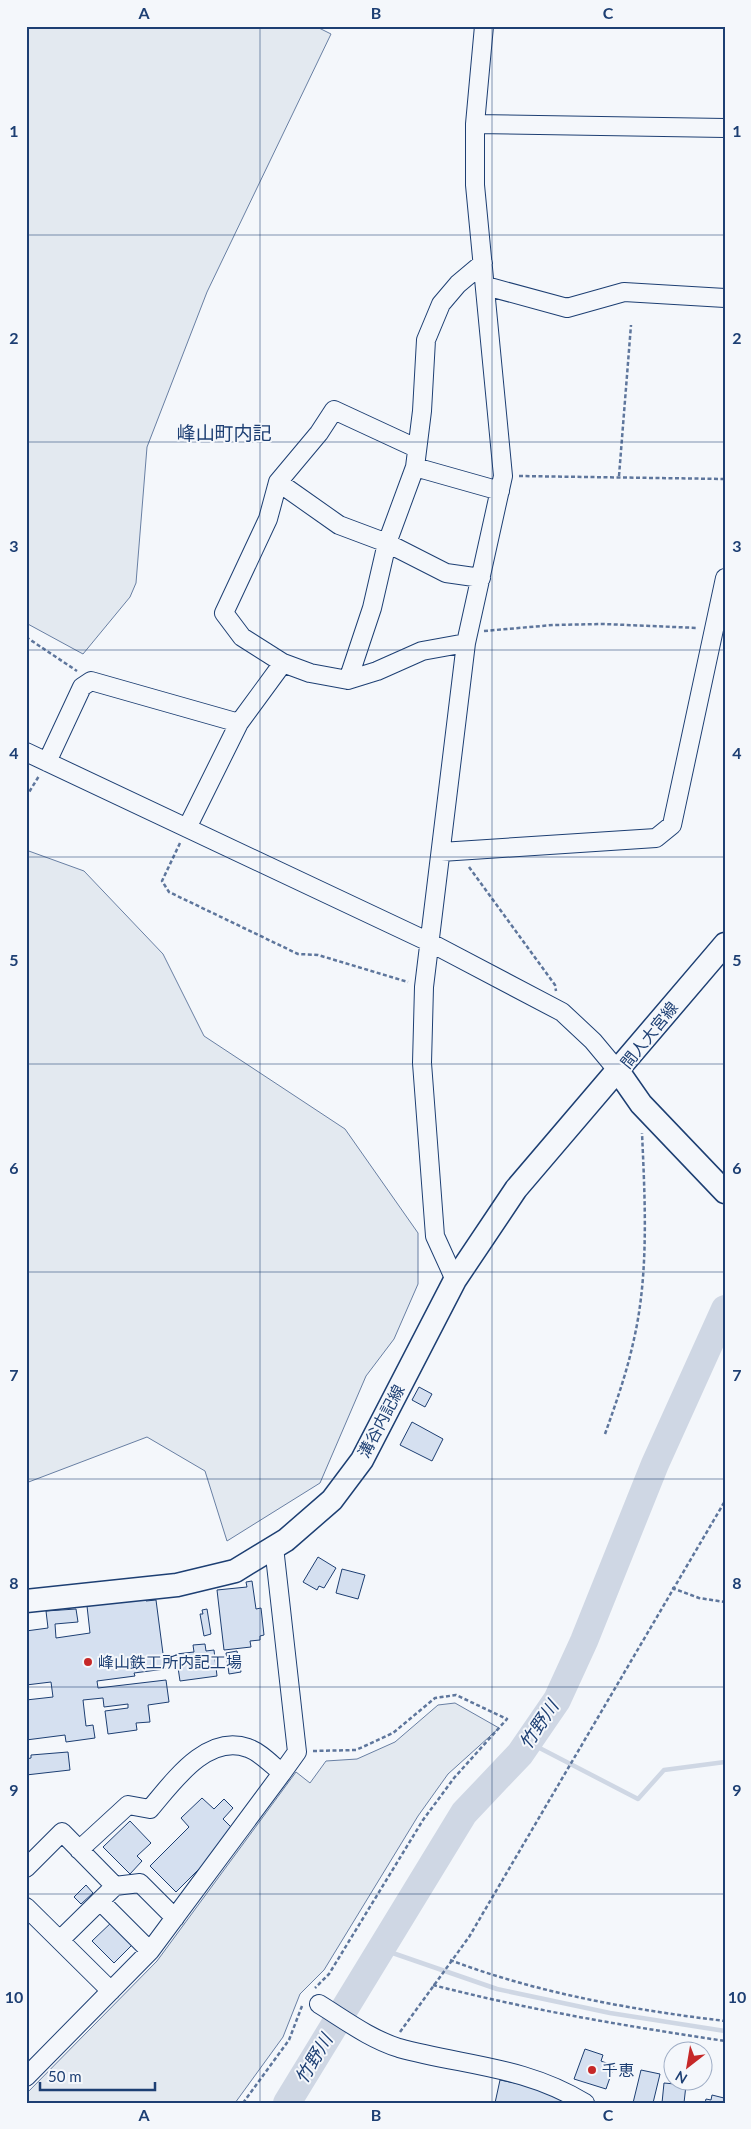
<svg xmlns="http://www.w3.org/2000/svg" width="751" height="2129" viewBox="0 0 751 2129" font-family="Lato,'Noto Sans JP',sans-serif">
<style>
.green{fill:#e3e9f0;stroke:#687fa3}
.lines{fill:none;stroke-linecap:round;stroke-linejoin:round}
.stream{stroke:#cfd7e4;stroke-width:4.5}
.river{stroke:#cfd7e4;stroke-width:28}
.building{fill:#d5e0f0;stroke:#1d3f73}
.minor-casing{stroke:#1d3f73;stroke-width:20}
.major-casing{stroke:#1d3f73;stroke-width:25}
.path{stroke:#5e769c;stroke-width:2.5;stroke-dasharray:4 2.5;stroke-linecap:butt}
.minor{stroke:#f4f7fb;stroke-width:18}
.major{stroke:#f4f7fb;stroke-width:22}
.grid{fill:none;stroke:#1d3f73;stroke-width:1;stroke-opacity:0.55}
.poi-dot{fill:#c62828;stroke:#f4f7fb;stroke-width:2}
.labels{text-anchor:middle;stroke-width:4;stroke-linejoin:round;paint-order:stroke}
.street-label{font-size:16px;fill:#1d3f73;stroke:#f4f7fb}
.poi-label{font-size:16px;fill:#1d3f73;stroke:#f4f7fb;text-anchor:start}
.water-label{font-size:18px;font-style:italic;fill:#1d3f73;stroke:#f4f7fb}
.quarter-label{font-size:19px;fill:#1d3f73;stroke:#f4f7fb}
.neatline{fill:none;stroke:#1d3f73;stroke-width:2}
.grid-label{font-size:16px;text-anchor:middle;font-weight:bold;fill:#1d3f73}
</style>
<rect width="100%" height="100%" fill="#f4f7fb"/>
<!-- green -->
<path class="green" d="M26,26h289l16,8 -124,258 -60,155 -11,136 -6,14 -47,57 -57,-31z
M26,850l58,21 79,83 41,82 141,93 73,104v51l-24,55 -28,37 -46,107 -93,58 -22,-70 -58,-34 -121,46z
M455,1703l44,25 -51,46 -30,42 -94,154 -24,24 -17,43 -48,66h-209v-9l131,-133 139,-189 14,11 16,-22 31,-2 38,-17 43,-37z"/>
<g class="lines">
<!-- stream -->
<path class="stream" d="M528,1742l110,57 26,-29 61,-8
M381,1949l116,40 113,24 115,18"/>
<!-- river -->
<path class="river" d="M287,2103l177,-290 56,-59 37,-54 27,-59 71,-177 70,-155"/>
</g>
<!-- building -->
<path class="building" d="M419,1387l13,7 -7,13 -13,-7z
M412,1422l31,17 -11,22 -32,-16z
M318,1557l18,11 -12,20 -5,-2 -2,4 -14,-8z
M342,1569l23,6 -7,24 -22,-6z
M252,1581l4,28 5,-1 3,27 -4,1v4l-10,1 1,6 -27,3 -7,-60 30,-3 -1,-5z
M145,1599l1,2 10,-1 9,69 -31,4 1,3 -38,5 1,7 68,-8 3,22 -21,3 2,17 -14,1 1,7 -29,4 -3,-23 23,-3v-4l-24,3 -1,-9 -20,2 3,26 7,-1 2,13 -29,4 -1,-7 -39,5v-40l27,-3 -2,-15 -25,3v-54l22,-3 -2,-17 30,-2 2,13 -23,2 1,14 34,-5 -3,-27z
M207,1609l4,25 -7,2 -4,-22h3l-1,-4z
M205,1644l1,7 8,-1 3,26 -37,5 -4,-27 18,-2 -1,-7z
M237,1651l4,21 -12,2 -3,-21z
M68,1752l2,18 -44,5v-16l5,-1v-3z
M202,1798l12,11 10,-10 9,9 -10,11 13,13 -60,60 -26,-26 39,-39 -8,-9z
M130,1821l21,22 -14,13 5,5 -12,13 -27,-27z
M86,1885l7,8 -12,11 -7,-7z
M114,1920l21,22 -21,21 -22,-22z
M585,2049l18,6 -2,6 13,5 -8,23 -32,-10z
M641,2070l19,4 -7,29h-20z
M500,2080l50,10 23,13h-78z
M664,2083l22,2 -2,18h-22z
M712,2095l12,3 -1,5h-18l1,-4 5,1z"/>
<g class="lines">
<defs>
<path id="minor" d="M475,124l250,4
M486,286l81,22 57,-16 101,6
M416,448l-82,-38 -15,23 -41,49 -10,37 -44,94 18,24 41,26 27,10 38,7 29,-9 45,-20 44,-8
M415,467l85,24
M278,482l61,43 48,18 59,30 35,5
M348,680l24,-72 15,-65 28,-76 7,-56 4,-71 15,-36 17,-20 25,-21
M26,752l403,190 133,70 31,29 25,30
M47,762l35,-75 9,-6 148,42
M187,828l52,-105 44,-60
M441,852l215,-14 16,-13 53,-247
M455,1280l-20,-44 -13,-173 2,-76 42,-344 37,-167 -28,-291v-61l9,-98
M274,1547l23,205 -15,21
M26,1868l36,-36 53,54 -55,54
M115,1886l25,-3 35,35
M100,1901l50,50
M26,1907l85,84
M319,2004c26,16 51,35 80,44 66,18 125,18 186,55
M26,2077l124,-126 132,-178c-10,-8 -22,-21 -34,-25 -41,-15 -75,34 -98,61l-22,-4 -49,45"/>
<path id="major" d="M618,1071l23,33 84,88
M26,1601l151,-16 58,-14 51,-31 46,-40 30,-40 93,-180 61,-91 209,-245"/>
</defs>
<!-- minor casing -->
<use href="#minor" class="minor-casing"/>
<!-- major casing -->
<use href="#major" class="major-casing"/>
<!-- path -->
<path class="path" d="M519,476l206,3
M619,476l12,-151
M484,631l69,-6 51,-1 94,4
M26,637l51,34
M26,797l13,-21
M180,843l-18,38 7,11 129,62 20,1 90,27
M469,867l86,118 1,6
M605,1434c11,-31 22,-62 29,-95 15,-66 11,-138 8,-206
M672,1588l27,10 26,4
M313,1751l43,-1 37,-17 42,-35 21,-3 51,24 -53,59 -31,42 -94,154 -14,14
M450,1960c87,33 183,50 275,61
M433,1985c96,25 193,41 292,56
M400,2032l69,-95 256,-436
M243,2103l46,-63 13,-34"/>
<!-- minor -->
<use href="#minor" class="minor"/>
<!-- major -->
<use href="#major" class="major"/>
</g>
<!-- grid -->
<path class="grid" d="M260,26v2077M492,26v2077M26,235h699M26,442h699M26,650h699M26,857h699M26,1064h699M26,1272h699M26,1479h699M26,1687h699M26,1894h699"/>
<!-- markers -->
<g class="poi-dot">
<circle cx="88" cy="1662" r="5"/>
<circle cx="592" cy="2070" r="5"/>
</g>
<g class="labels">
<!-- street labels -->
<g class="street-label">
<text transform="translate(649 1035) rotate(-51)" y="6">間人大宮線</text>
<text transform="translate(381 1421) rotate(-62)" y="6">溝谷内記線</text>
</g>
<!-- poi labels -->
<g class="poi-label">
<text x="98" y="1668">峰山鉄工所内記工場</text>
<text x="602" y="2076">千恵</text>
</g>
<!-- water labels -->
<g class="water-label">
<text transform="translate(539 1725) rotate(-56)" y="6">竹野川</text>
<text transform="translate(314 2059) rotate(-59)" y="6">竹野川</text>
</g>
<!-- quarter labels -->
<g class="quarter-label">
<text x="224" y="440">峰山町内記</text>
</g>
</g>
<!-- border -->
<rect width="751" height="2129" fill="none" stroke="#f4f7fb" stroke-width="55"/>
<!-- north arrow -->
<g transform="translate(688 2066) rotate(211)"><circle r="24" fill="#f4f7fb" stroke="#9eadc5"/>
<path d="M0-4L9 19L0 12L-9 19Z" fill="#c62828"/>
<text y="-8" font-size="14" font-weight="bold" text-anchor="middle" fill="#1d3f73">N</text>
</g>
<!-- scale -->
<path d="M40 2082v8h115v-8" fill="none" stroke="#1d3f73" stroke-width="2.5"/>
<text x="48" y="2082" font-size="15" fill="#1d3f73" stroke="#f4f7fb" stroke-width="4" paint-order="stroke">50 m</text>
<rect x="28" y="28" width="696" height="2074" class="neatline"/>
<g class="grid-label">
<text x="144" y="19">A</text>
<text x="376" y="19">B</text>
<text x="608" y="19">C</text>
<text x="14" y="137">1</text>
<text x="737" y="137">1</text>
<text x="14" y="344">2</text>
<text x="737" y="344">2</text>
<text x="14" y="552">3</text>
<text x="737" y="552">3</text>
<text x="14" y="759">4</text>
<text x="737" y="759">4</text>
<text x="14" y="966">5</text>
<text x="737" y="966">5</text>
<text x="14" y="1174">6</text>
<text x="737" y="1174">6</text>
<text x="14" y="1381">7</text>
<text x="737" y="1381">7</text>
<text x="14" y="1589">8</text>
<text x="737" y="1589">8</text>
<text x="14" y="1796">9</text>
<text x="737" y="1796">9</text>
<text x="14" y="2003">10</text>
<text x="737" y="2003">10</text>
<text x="144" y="2121">A</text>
<text x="376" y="2121">B</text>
<text x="608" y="2121">C</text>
</g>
</svg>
